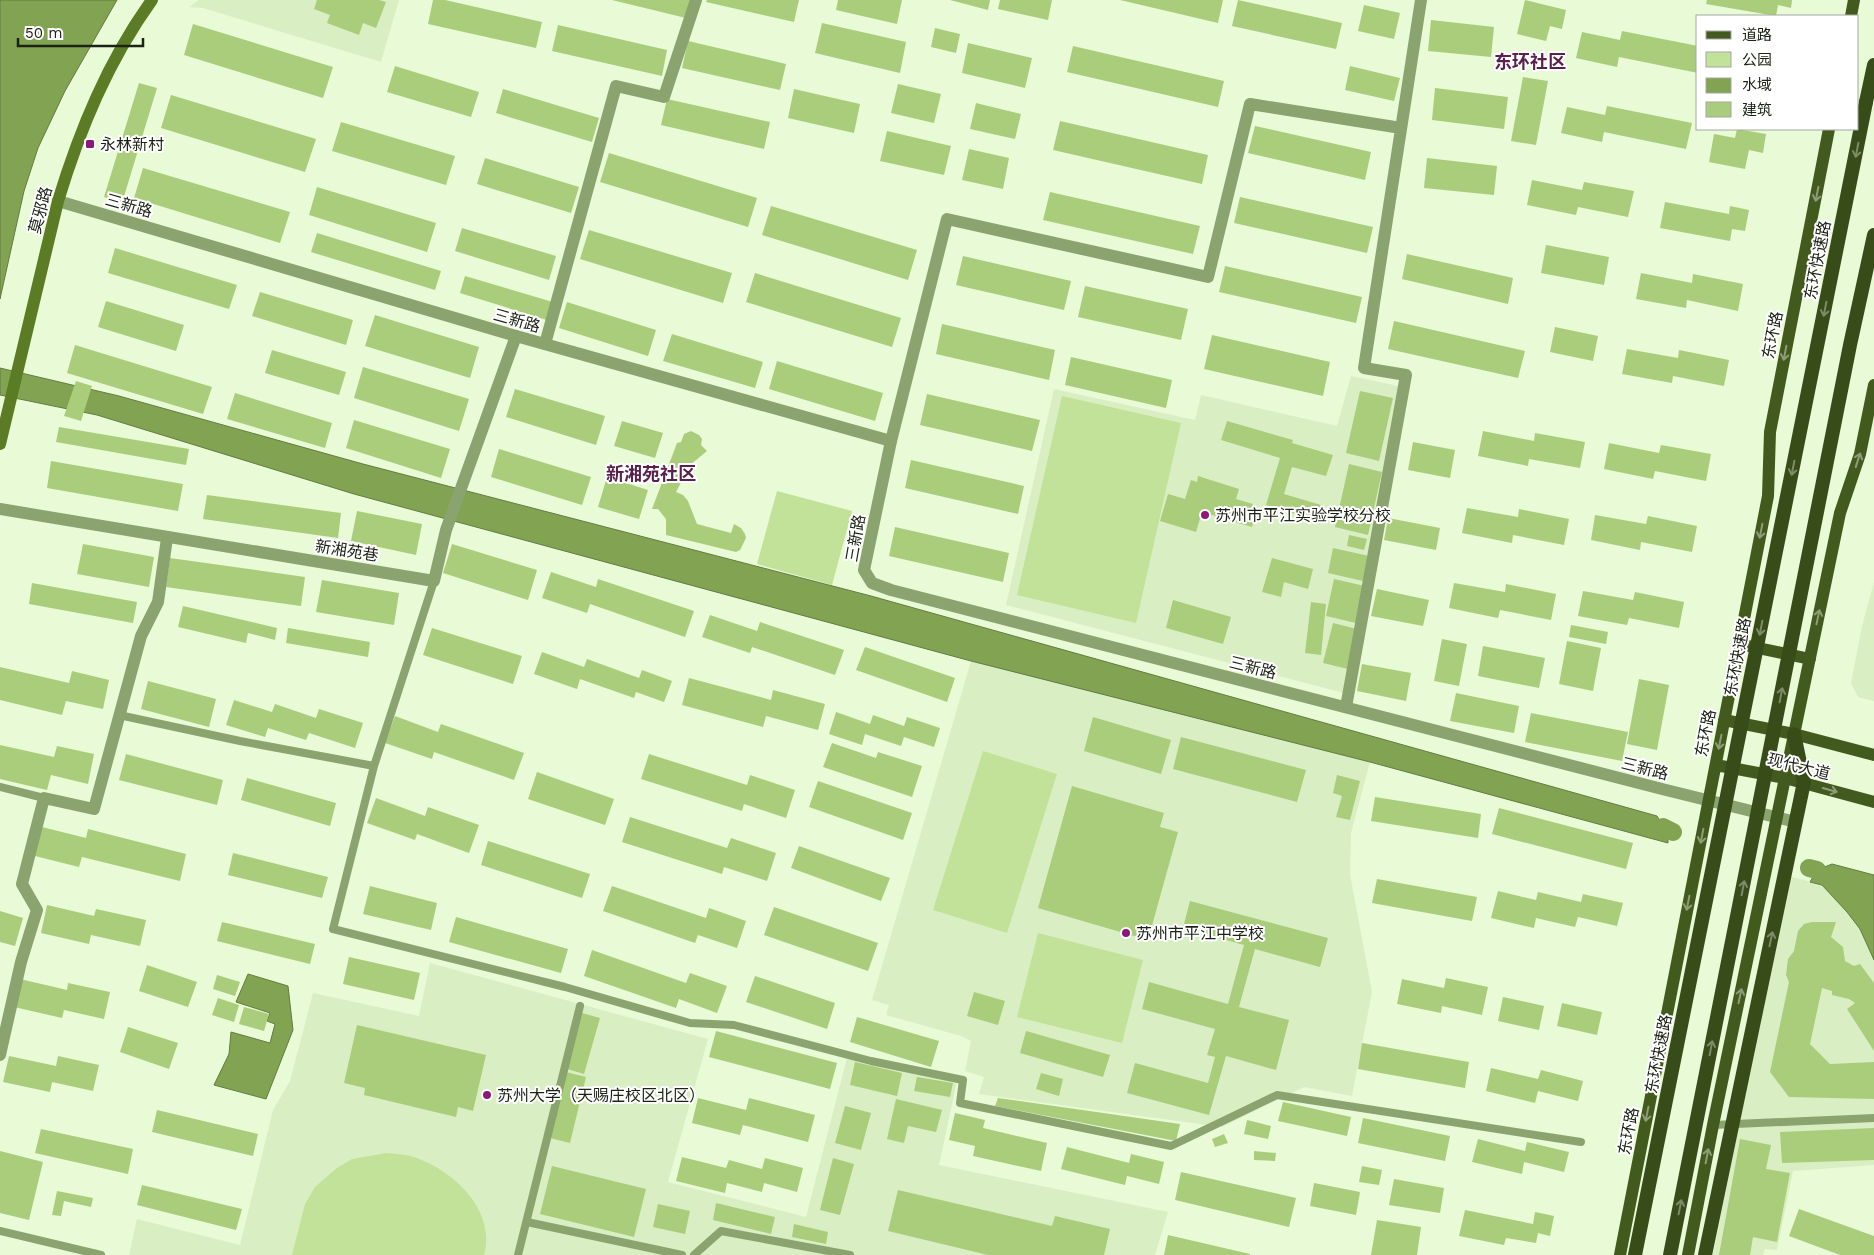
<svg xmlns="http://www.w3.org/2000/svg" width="1874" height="1255" viewBox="0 0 1874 1255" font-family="'Work Sans','Noto Sans SC',sans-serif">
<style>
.built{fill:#daeec3}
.green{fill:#c1e298}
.water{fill:#82a352;stroke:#637c40}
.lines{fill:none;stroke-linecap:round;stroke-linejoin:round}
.canal{stroke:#82a352;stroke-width:18}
.building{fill:#aacd7b}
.service{stroke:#8ba36e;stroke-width:8}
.minor{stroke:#8ba36e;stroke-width:12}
.tertiary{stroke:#8ba36e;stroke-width:12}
.secondary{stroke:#5b7b25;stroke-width:12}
.primary{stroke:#435a1f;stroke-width:12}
.trunk{stroke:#384c19;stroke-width:14}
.trunk-bridge{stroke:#384c19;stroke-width:14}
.oneway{stroke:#7e8b6a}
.oneway2{stroke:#8e9c79}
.poi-dot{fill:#8e1878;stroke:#fff;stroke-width:2}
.labels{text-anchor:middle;stroke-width:4;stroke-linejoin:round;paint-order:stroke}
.poi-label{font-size:16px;fill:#1c2215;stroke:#fff;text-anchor:start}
.street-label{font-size:16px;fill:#1c2215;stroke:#fff}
.neighbourhood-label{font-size:18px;font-weight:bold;fill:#59214c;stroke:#fff}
</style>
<rect width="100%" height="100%" fill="#e9fad6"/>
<!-- built -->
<path class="built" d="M199,0h200l-18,62 -178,-54 -14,-1z
M1351,376l57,12 -56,307 -346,-90 48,-216 141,31 6,-25 136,31z
M1874,582v119l-16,-4 -7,-14 11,-57z
M971,661l399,101 -19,71 -1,41 22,118 -20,104 -48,-9 -82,40 -243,-33 5,-17 -19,-6 6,-30 -10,-5 -75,-21 3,-10 -17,-5z
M1789,876l33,9 25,27 13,17 14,31v205l-81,6 -16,79 -12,-1 -2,6h-50z
M430,963l278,76 -40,143 138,35 41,-159 110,23 -18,84 229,47 -13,43h-1026l8,-36 103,26 33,-135 17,-29 23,-88 106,23z"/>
<!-- green -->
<path class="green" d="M1062,396l119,27 -45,200 -119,-28z
M777,491l75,20 -20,74 -75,-21z
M983,751l74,23 -50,159 -74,-23z
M1038,933l105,27 -21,83 -105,-26z
M386,1153c8,1 16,1 24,3 40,11 87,53 74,99h-192l13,-51 10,-17 22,-19 15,-9z"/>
<!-- water -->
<path class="water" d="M0,0h117l-52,91 -27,57 -14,43 -24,108z
M0,368l119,28 244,68 508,132 786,220 11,19v8l-298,-81 -399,-101 -617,-167 -257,-79 -97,-20z
M1832,864l42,11v85l-14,-31 -13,-17 -25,-27 -12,-3 7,-12z
M248,974l40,12 5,44 -27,69 -52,-14 15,-31 2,-22 39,11 5,-19 -8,-3 3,-8 -34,-11z"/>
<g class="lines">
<!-- canal -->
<path class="canal" d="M1663,827l10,5
M1809,868l8,2"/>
</g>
<!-- building -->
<path class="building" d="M317,0h62l7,2 -10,26 -13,-5 -4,12 -32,-12 3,-8 -16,-6z
M433,0h12l97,22 -6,26 -108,-24z
M612,0h82l-4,19z
M707,0h92l-5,22 -88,-20z
M838,0h64l-5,24 -61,-14z
M950,0h40l-2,10z
M1000,0h52l-4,20 -50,-11z
M1120,0h103l-5,23z
M1238,0l104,23 -6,26 -104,-23z
M1525,0l41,10 -4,19 -12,-3 -4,15 -29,-7z
M1707,0h85l-1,8 -13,-3 -2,11 -70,-12z
M1364,5l36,8 -6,26 -36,-8z
M1431,20l63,7 -3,30 -63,-6z
M822,23l84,19 -6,31 -85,-20z
M193,24l140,43 -10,31 -139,-43z
M558,25l109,25 -5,26 -110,-25z
M935,28l25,6 -4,19 -25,-6z
M1622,31l76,15v27l-79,-16 -2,10 -41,-9 6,-26 38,8z
M688,41l98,23 -6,26 -98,-22z
M968,43l64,15 -7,30 -63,-15z
M1073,46l151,35 -6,26 -151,-35z
M395,66l84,26 -8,25 -84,-25z
M1350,66l50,12 -6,23 -49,-11z
M1523,77l25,4 -12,64 -25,-4z
M139,83l18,5 -35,115 -18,-6z
M898,84l43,10 -7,29 -43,-10z
M1435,88l73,9 -4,32 -72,-9z
M503,89l96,29 -7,24 -96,-29z
M794,89l66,15 -6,29 -66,-15z
M171,95l145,44 -11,33 -144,-44z
M667,99l103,23 -6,27 -103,-24z
M976,103l45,11 -6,25 -45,-10z
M1607,106l85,17 -6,26 -82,-17 -2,10 -41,-9 6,-26 38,8z
M1060,121l148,34 -6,29 -149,-34z
M341,122l114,34 -9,29 -114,-34z
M1255,126l116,26 -6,28 -117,-27z
M1737,129l29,5 -3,19 -14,-3 -4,19 -36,-7 5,-28 21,4z
M887,131l64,15 -7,29 -64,-14z
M969,149l40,9 -6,31 -41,-9z
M609,153l148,45 -9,29 -148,-45z
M485,158l94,29 -8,26 -94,-29z
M1427,158l70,8 -3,29 -70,-7z
M143,168l147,44 -10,31 -146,-45z
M1532,180l50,10 2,-8 50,9 -6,26 -50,-10 -2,8 -49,-10z
M317,187l119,36 -9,29 -118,-37z
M1050,192l150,34 -7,28 -150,-34z
M1240,197l133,30 -6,26 -133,-30z
M1665,202l64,12 1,-8 19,4 -4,21 -13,-2 -2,12 -70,-13z
M771,206l146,44 -9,30 -146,-45z
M462,228l94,28 -7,24 -94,-29z
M589,230l143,43 -9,30 -143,-44z
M317,233l124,38 -6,19 -124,-38z
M1546,245l63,12 -5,28 -63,-12z
M115,248l122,37 -8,24 -121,-36z
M1407,254l106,24 -5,26 -106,-25z
M963,256l108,25 -7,29 -108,-25z
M1225,266l137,31 -6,26 -137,-31z
M755,273l146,45 -9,29 -146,-45z
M1641,273l51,10 1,-9 50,10 -5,27 -51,-11 -1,8 -50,-9z
M465,276l91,27 -6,18 -90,-28z
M1085,286l103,23 -7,31 -103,-23z
M260,292l93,28 -7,25 -94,-29z
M106,301l78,24 -8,26 -78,-24z
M567,302l89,28 -8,26 -89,-28z
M375,315l104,32 -9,31 -105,-32z
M1394,321l131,30 -7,27 -130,-29z
M942,324l113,26 -6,30 -113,-26z
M1555,327l43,9 -5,25 -43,-9z
M672,334l91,28 -8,26 -92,-27z
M1212,335l118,27 -7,34 -119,-27z
M75,345l137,42 -9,27 -136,-41z
M1627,349l51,9 1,-8 50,10 -5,26 -51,-10 -1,7 -50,-9z
M272,350l74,22 -7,23 -74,-22z
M1071,357l101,23 -6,28 -101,-23z
M777,361l106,32 -8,28 -106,-32z
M363,367l106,32 -10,32 -105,-33z
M76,381l16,5 -11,35 -17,-5z
M515,389l90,27 -9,29 -90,-28z
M1360,391l33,7 -14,63 -33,-8z
M235,393l97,30 -7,25 -98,-29z
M927,394l113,26 -8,31 -112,-26z
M354,420l96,29 -9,29 -95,-30z
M622,421l41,12 -8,25 -41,-12z
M1227,421l66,19 -1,3 41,12 -7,21 -34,-9 -8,27 37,11 -5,15 -50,-15 14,-47 -59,-18z
M59,427l130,22 -3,16 -130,-23z
M691,431l8,4 3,4 -1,6 6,6 -17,14 -14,27 7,3 5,6 9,23 34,9 3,-9 7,4 4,6 1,4 -6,12 -4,2 -70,-17v-16l-8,-10h-6l25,-66 4,-1 3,-8z
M1483,431l51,10 1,-8 50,9 -5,26 -51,-9 -1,7 -50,-10z
M1413,442l42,8 -5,28 -42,-8z
M1609,443l50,10 2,-8 50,9 -5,27 -51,-10 -2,8 -49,-10z
M499,449l92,28 -9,28 -91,-28z
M911,460l113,26 -6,28 -113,-26z
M51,461l132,23 -5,27 -131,-23z
M1349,464l33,8 -14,63 -33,-8z
M1198,476l41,13 -3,10 17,5 -2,4 6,2 -5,17 -50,-15 -6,20 -36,-11 8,-27 17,5 6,-19 6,2z
M607,477l41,13 -9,29 -41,-12z
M207,495l134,18 -3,25 -135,-19z
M1467,508l51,9 1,-8 50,10 -5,26 -51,-10 -1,8 -50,-10z
M357,511l65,13 -6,31 -65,-14z
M1595,515l51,9 2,-8 49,10 -5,26 -51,-10 -1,8 -49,-10z
M1388,518l52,10 -4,22 -52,-10z
M895,527l114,26 -6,29 -114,-26z
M1349,535l18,4 -3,11 -17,-4z
M83,544l71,13 -5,30 -72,-13z
M452,544l85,26 -9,30 -85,-27z
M1333,548l36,8 -6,25 -35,-8z
M170,558l135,19 -4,29 -135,-19z
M1272,558l41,11 -5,20 -24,-7 -3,15 -19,-5z
M551,572l45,15 2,-8 96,32 -9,26 -95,-33 -3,9 -45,-15z
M1334,579l31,7 -9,37 -30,-7z
M322,580l77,13 -5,32 -78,-13z
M32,583l105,19 -4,21 -104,-19z
M1454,583l51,9 1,-8 50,10 -5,26 -51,-10 -2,8 -49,-10z
M1377,589l52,11 -6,26 -52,-10z
M1583,591l50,9 2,-8 49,10 -5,26 -50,-10 -2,7 -49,-9z
M1173,600l58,17 -8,27 -57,-16z
M1311,602l15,2 -5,51 -16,-2z
M183,606l94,22 -2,12 -27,-7 -2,10 -68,-16z
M710,615l47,16 3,-9 84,28 -9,25 -83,-28 -2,6 -48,-16z
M1333,623l24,6 -9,40 -25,-6z
M1571,625l37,7 -2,12 -37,-7z
M288,628l82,14 -2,15 -82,-14z
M432,628l90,28 -9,28 -90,-29z
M1442,639l25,5 -8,42 -25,-5z
M1567,641l34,7 -8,43 -34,-7z
M1483,646l62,12 -6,30 -61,-12z
M865,647l90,31 -8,24 -91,-32z
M542,652l42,15 3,-8 52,19 3,-8 30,11 -8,21 -28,-10 -2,6 -54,-19 -3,10 -43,-15z
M1362,664l49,9 -5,28 -49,-10z
M0,667l69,16 3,-12 37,9 -6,29 -37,-8 -4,14 -62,-15z
M689,678l82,22 2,-10 52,14 -7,26 -52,-14 -3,11 -81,-22z
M1639,679l30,6 -12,65 -30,-6z
M148,681l68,18 -7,28 -68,-18z
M1456,693l63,13 -5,27 -64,-12z
M234,700l38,12 3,-8 41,14 3,-9 44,14 -8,25 -46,-15 -3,7 -38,-12 -3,9 -39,-12z
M836,712l34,12 3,-9 31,11 3,-9 33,11 -6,19 -30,-10 -3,9 -36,-12 -3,11 -33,-11z
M1531,713l97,19 -6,29 -97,-19z
M395,716l43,16 3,-8 83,29 -10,27 -80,-28 -2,7 -47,-16z
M1093,717l78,23 -10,34 -77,-23z
M1181,737l125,33 -9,32 -124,-33z
M832,743l44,15 2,-6 44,14 -10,31 -89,-30z
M0,745l54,12 3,-11 37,8 -6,30 -37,-9 -4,15 -47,-11z
M126,754l97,26 -6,25 -98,-25z
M649,754l98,31 3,-10 45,15 -9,28 -42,-14 -2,7 -101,-32z
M537,772l77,27 -9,26 -77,-26z
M1337,775l23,6 -10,39 -14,-3 6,-21 -9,-3z
M247,778l89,25 -6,23 -89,-26z
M818,781l94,32 -9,27 -94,-33z
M1072,786l92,27 -4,14 18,5 -30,108 -110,-32z
M1375,797l106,17 -3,24 -107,-17z
M376,798l49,18 3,-9 51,18 -10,28 -52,-19 -2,6 -48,-17z
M1499,808l134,35 -7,26 -134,-35z
M630,817l97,31 4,-10 45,15 -9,28 -43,-14 -2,7 -100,-32z
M38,826l48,12 2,-9 98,25 -6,27 -98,-24 -3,10 -48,-12z
M488,841l102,33 -8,24 -101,-33z
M799,846l91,32 -9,23 -90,-33z
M233,853l95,24 -6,21 -94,-23z
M1377,879l100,18 -5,24 -100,-18z
M370,886l67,17 -6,27 -68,-16z
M612,886l94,32 3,-10 37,13 -9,27 -39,-13 -3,8 -92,-32z
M1498,891l38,9 2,-8 43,10 2,-8 40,9 -6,23 -39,-9 -3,10 -39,-9 -2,10 -43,-10z
M1190,901l138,37 -8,29 -65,-18 -16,58 50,13 -13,50 -50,-14 -17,59 -82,-22 8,-30 73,20 7,-26 -8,-2 8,-26 -73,-20 7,-27 79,22 16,-59 -61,-17z
M47,905l47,11 2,-7 50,11 -6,26 -49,-11 -2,9 -48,-11z
M774,907l104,36 -10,28 -104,-36z
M0,911l23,7 -8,28 -15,-4z
M456,917l112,32 -7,24 -112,-31z
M222,922l93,22 -5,20 -93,-23z
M1812,922h24l-5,15 12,10 2,14 9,5 6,-2 14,19v68l-27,-42 8,-6 -6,-4 -17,-4v-4l-10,-3 -12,56 20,20 44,-2v37l-85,-2 -19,-25 19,-90 -3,-7 2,-16 6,-8 4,-20 6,-7z
M592,950l94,33 4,-10 37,13 -10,27 -38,-14 -3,9 -92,-32z
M349,957l71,16 -6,27 -71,-16z
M147,965l50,17 -9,25 -49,-16z
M217,975l23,7 -5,14 -22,-7z
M755,976l80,27 -8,26 -81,-27z
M1446,978l42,9 -6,28 -40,-9 -1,7 -44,-9 5,-25 42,9z
M20,979l47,11 1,-7 42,9 -6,27 -40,-9 -2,8 -48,-11z
M974,992l31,9 -7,24 -31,-9z
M1503,997l41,9 -5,24 -41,-9z
M218,998l21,7 -5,17 -22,-7z
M1562,1003l40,9 -5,23 -40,-9z
M244,1007l25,7 -5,17 -25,-7z
M582,1013l18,5 -16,56 -17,-5z
M857,1017l82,24 -8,26 -81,-25z
M357,1025l129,30 -13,56 -15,-4 -2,10 -92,-22 1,-7 -21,-5z
M128,1027l50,16 -9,26 -49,-17z
M716,1031l121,32 -7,26 -121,-32z
M1026,1031l84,24 -7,22 -83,-24z
M1362,1043l107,19 -4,26 -107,-19z
M9,1056l47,10 2,-10 41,9 -6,26 -41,-9 -2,10 -47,-10z
M855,1062l47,11 -5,23 -47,-11z
M1491,1068l47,11 3,-9 42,11 -5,20 -40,-10 -3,12 -49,-12z
M566,1072l20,5 -16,66 -20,-5z
M1041,1073l22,6 -4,17 -23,-7z
M917,1077l36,6 -3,14 -36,-6z
M698,1098l48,12 3,-12 66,17 -7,27 -65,-17 -3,10 -48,-12z
M998,1098l182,26 -4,17 -181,-35z
M896,1099l46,11 -6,22 -28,-6 -4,17 -17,-4z
M1283,1102l68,15 -4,19 -69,-15z
M845,1106l26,7 -10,37 -26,-7z
M157,1110l101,24 -5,22 -101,-24z
M955,1113l30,7 -2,8 64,15 -6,28 -68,-15 2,-10 -26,-6z
M1363,1118l87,18 -5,25 -87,-18z
M1247,1120l24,6 -3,13 -24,-5z
M1874,1128v32l-92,3 -2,-31z
M41,1129l92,20 -5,25 -93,-21z
M1224,1134l4,9 -13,4 -3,-8z
M1478,1139l47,12 2,-9 42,10 -5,20 -40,-10 -2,12 -50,-12z
M1740,1139l31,6 -5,24 24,4 -13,69 -24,-5 -3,18h-31z
M1067,1147l62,16 2,-9 33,8 -5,22 -32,-8 -2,9 -64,-16z
M0,1151l43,11 -14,58 -29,-7z
M1254,1151l22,2 -1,8 -21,-1z
M682,1157l44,11 3,-8 33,9 3,-11 38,10 -6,24 -33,-9 -2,9 -35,-9 -2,10 -49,-12z
M833,1158l21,6 -14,51 -20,-5z
M552,1166l94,23 -12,48 -94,-23z
M1362,1166l20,4 -3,15 -20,-3z
M1181,1172l115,26 -7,29 -114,-27z
M1394,1179l50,9 -4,25 -51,-8z
M1314,1183l46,9 -4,23 -46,-9z
M142,1185l100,24 -6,21 -99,-25z
M898,1190l154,36 3,-10 55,13 -6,26h-116l-100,-24z
M57,1191l36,7 -2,9 -27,-6 -3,15 -9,-1z
M716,1203l59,14 -4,17 -58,-14z
M658,1204l32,7 -5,23 -32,-7z
M1799,1209l75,27v19h-34l-51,-19z
M1465,1210l68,14 2,-12 19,4 -4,20 -12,-3 -2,10 -30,-5 -2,7 -45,-9z
M1377,1220l44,7 -4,28h-46z
M794,1224l34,8 -2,12 -34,-7z
M1168,1235l82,19v1h-86z"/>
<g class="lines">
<!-- service -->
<path class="service" d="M434,581l-60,185 -41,163 232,58 125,36 44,2 137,36 92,19 -3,23 211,43 106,-51 304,47
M119,715l121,26 134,25
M0,787l44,11
M1713,1125l161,-7
M527,1222l155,33
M0,1231l101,24
M518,1255l62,-249
M694,1255l27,-24 129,24"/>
<!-- minor -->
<path class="minor" d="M545,344l71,-258 48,11 32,-97
M891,441l56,-222 261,58 42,-173 151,24
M0,509l434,72 12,-51 70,-194
M1346,707l60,-332 -42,-7 57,-368
M0,1055l21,-93 16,-52 -15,-26 22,-86 50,11 47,-173 17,-34 9,-64"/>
<!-- tertiary -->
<path class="tertiary" d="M58,201l458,135 375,105 -27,129 8,13 19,7 771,199 134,33"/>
<!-- secondary -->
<path class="secondary" d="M0,444l58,-243c22,-72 50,-140 94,-201"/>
<!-- primary -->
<path class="primary" d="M1851,16l3,-16
M1739,644l71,15
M1724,720l70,14 80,21
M1716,765l69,13 89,24
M1620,1255l148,-759 2,-64 59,-303
M1688,1255l25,-130 127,-612 20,-59 14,-69"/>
<!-- trunk -->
<path class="trunk" d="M1866,102l8,-37
M1705,1255l99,-473 -10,-48"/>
<!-- trunk-bridge -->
<path class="trunk-bridge" d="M1635,1255l231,-1153
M1670,1255l180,-910 24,-110"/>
</g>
<!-- one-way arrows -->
<defs><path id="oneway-shaft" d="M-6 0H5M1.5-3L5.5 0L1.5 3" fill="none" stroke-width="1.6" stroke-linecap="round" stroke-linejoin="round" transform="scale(1.25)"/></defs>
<g class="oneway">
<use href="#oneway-shaft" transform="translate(1857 150) rotate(101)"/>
<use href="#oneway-shaft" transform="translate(1825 309) rotate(101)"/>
<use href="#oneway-shaft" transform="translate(1793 468) rotate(101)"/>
<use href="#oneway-shaft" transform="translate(1761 628) rotate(101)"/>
<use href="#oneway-shaft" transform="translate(1781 695) rotate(-79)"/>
<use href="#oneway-shaft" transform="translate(1743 888) rotate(-79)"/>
<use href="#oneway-shaft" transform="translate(1771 939) rotate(-78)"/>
<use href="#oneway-shaft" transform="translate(1711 1048) rotate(-79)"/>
<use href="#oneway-shaft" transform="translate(1680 1207) rotate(-79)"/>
</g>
<g class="oneway2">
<use href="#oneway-shaft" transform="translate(1817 194) rotate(101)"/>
<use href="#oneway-shaft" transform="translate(1785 353) rotate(101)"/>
<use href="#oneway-shaft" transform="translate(1858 460) rotate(-72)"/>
<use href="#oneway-shaft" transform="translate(1761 531) rotate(101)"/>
<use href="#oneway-shaft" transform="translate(1818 617) rotate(-78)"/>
<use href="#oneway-shaft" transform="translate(1720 742) rotate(101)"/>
<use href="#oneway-shaft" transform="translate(1830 790) rotate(16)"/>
<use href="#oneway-shaft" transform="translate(1702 836) rotate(101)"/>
<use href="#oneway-shaft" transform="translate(1688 903) rotate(101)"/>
<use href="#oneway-shaft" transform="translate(1740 996) rotate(-78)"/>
<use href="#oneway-shaft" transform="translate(1647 1114) rotate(101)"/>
<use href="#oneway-shaft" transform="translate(1707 1156) rotate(-79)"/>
</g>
<!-- markers -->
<g class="poi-dot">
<rect x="85" y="139" width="10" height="10" rx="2.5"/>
<circle cx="1205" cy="515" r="5"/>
<circle cx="1126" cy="933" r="5"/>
<circle cx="487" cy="1095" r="5"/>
</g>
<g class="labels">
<!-- poi labels -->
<g class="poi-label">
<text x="100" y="150">永林新村</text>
<text x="1215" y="521">苏州市平江实验学校分校</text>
<text x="1136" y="939">苏州市平江中学校</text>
<text x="497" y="1101">苏州大学（天赐庄校区北区）</text>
</g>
<!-- street labels -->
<g class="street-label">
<text transform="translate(129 205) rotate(16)" y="6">三新路</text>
<text transform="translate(40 210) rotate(-75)" y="6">莫邪路</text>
<text transform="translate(1817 260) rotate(-79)" y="6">东环快速路</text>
<text transform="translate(517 320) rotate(16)" y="6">三新路</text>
<text transform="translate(1772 335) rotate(-79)" y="6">东环路</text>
<text transform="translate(855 538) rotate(-80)" y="6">三新路</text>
<text transform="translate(347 550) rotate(9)" y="6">新湘苑巷</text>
<text transform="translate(1737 657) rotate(-79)" y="6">东环快速路</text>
<text transform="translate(1253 667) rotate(14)" y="6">三新路</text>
<text transform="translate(1705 733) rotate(-79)" y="6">东环路</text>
<text transform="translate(1799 766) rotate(14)" y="6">现代大道</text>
<text transform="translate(1645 768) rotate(14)" y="6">三新路</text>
<text transform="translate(1658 1054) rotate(-79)" y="6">东环快速路</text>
<text transform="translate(1628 1131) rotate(-79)" y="6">东环路</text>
</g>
<!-- neighbourhood labels -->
<g class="neighbourhood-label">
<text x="1530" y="68">东环社区</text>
<text x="651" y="480">新湘苑社区</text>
</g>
</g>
<!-- legend -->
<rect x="1696" y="15" width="162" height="115" fill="#ffffff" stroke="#a4a7a1"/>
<rect x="1706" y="31" width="25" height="8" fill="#435a1f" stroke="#a4a7a1"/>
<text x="1742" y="40" font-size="15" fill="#1c2215">道路</text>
<rect x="1706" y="52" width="25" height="15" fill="#c1e298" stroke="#a4a7a1"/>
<text x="1742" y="65" font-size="15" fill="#1c2215">公园</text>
<rect x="1706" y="78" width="25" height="15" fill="#82a352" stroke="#a4a7a1"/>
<text x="1742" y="90" font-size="15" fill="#1c2215">水域</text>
<rect x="1706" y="102" width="25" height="15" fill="#aacd7b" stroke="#a4a7a1"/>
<text x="1742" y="115" font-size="15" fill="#1c2215">建筑</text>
<!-- scale -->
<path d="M18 38v8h125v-8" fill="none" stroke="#1c2215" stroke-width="2.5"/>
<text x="25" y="38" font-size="15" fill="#1c2215" stroke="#ffffff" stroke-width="4" paint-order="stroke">50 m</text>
</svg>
